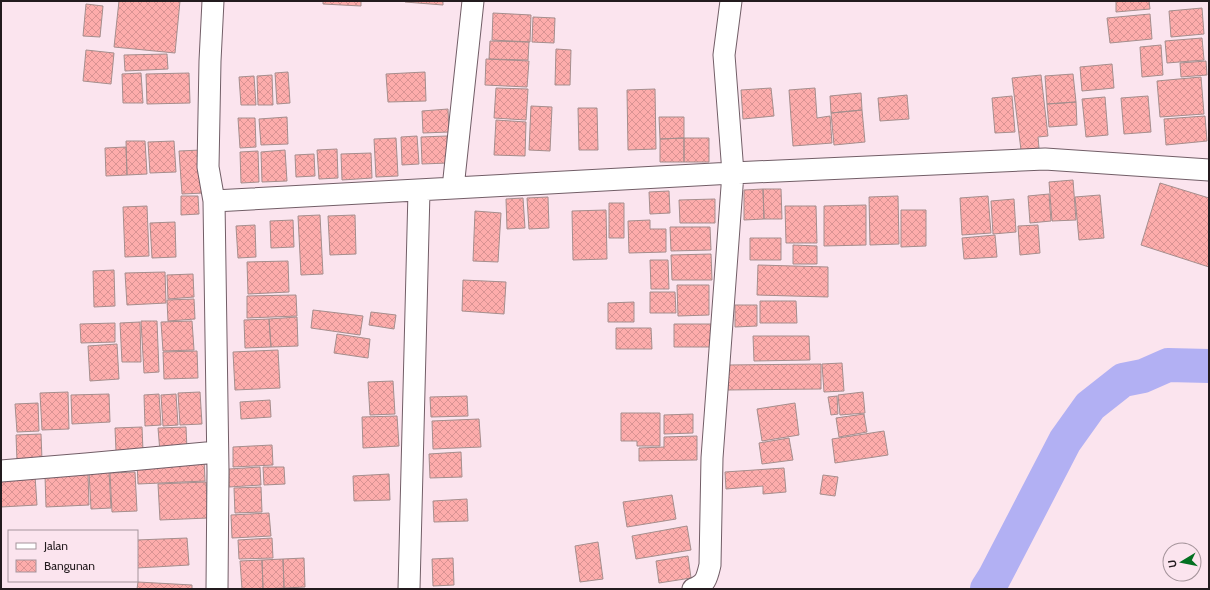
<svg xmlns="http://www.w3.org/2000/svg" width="1210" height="590" viewBox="0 0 1210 590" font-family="Cabin,sans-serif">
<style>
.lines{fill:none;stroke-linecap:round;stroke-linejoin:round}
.river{stroke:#b2b0f3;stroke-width:34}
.building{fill:url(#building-cross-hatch);stroke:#a58e8d}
.street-casing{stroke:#725e67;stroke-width:23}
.street{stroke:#fff;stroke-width:21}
</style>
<defs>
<pattern id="building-cross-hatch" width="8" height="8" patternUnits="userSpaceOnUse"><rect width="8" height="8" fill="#fdacab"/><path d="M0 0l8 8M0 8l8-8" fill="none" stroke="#d99393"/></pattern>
</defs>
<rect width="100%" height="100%" fill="#fbe4ee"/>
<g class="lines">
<!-- river -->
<path class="river" d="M987,589l7,-11 71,-137 25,-35 33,-26 20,-4 25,-11 41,1"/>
</g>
<!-- building -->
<path class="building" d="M119,1h61l-5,52 -61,-6z
M323,1h38v5l-38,-2z
M405,1h38v4l-38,-3z
M1116,1h33l1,8 -34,3z
M86,4l17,2 -3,31 -17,-1z
M1202,8l2,26 -33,3 -2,-26z
M493,13l38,2 -1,27 -38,-2z
M1150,14l2,25 -42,4 -3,-25z
M533,17l22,1 -1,25 -22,-1z
M1202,38l2,22 -37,3 -2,-22z
M490,41l39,1 -1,18 -39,-1z
M1161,45l2,30 -21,2 -2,-30z
M556,49l15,1 -1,35h-15z
M86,50l28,3 -3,31 -28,-3z
M167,54l1,15 -43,2 -1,-16z
M486,59l43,2 -2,26 -42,-2z
M1206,61l1,14 -26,2 -1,-14z
M1112,64l2,24 -32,3 -2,-24z
M288,72l2,31 -13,1 -2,-31z
M425,72l1,29 -38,1 -2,-28z
M141,73l2,30h-20l-1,-29z
M189,73l1,30 -43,1 -1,-30z
M1073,74l3,28 -29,2 -2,-28z
M272,75l1,30h-15l-1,-29z
M1041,75l7,61 -10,1 1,11 -18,2 -9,-72z
M254,76l2,29h-15l-2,-28z
M1201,77l3,37 -44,3 -3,-36z
M496,88l32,1 -2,31 -32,-2z
M771,88l3,28 -31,3 -2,-29z
M815,88l2,30 13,-2 2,27 -39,3 -4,-56z
M655,89l1,60 -28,1 -1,-60z
M861,93l1,17 -31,3 -1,-17z
M907,95l2,24 -29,2 -2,-23z
M1012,96l3,36 -20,1 -3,-35z
M1148,96l3,36 -27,2 -3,-36z
M1105,97l3,38 -22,2 -4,-38z
M1076,102l1,23 -28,2 -2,-23z
M531,106l21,1 -2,44 -21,-1z
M578,108h19l1,42h-19z
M448,109l1,23 -26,1 -1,-22z
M862,110l3,32 -31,3 -3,-32z
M1205,116l2,25 -41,4 -2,-26z
M287,117l1,27 -27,1 -2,-26z
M659,117h25v21l-24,1z
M238,118h17l1,29 -16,1z
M496,120l30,2 -1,34 -31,-1z
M417,136l2,28 -17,1 -1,-28z
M447,136l1,27 -26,1 -1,-27z
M396,138l2,38 -22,1 -2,-38z
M684,138h25v24h-25z
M684,138v24h-24v-23z
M126,141h19l2,33 -20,1z
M174,141l2,31 -26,1 -2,-31z
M126,147l1,28 -21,1 -1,-28z
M337,149l1,29 -19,1 -2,-29z
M201,150l3,43 -22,1 -3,-43z
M285,150l2,31 -25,1 -1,-30z
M258,151l1,31 -18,1 -1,-31z
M371,153l1,25 -30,2 -1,-26z
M314,154l1,22 -19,1 -1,-22z
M1073,180l3,40 -24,1 -3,-39z
M1160,183l49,15v69l-68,-22z
M763,189h18l1,30h-18z
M763,189l1,30 -20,1v-30z
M669,191l1,22 -20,1 -1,-22z
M1049,194l2,27 -21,2 -2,-27z
M1100,195l4,43 -25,2 -4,-43z
M181,196h17l1,18 -18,1z
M898,196l1,48 -29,1 -1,-48z
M988,196l3,37 -29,2 -2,-37z
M548,197l1,31 -20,1 -2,-31z
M523,198l2,30 -18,1 -1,-30z
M715,199v24h-35l-1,-23z
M1014,199l2,33 -23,2 -2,-33z
M609,203h15v35h-15z
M866,205v40l-42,1v-40z
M147,206l2,50 -24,1 -2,-50z
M785,206h31l1,37h-31z
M606,210l1,49 -34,1 -1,-49z
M901,210h25v36l-25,1z
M475,211l26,2 -3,49 -25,-1z
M320,215l3,59 -22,1 -3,-59z
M355,215l1,39 -26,1 -2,-39z
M293,220l1,27 -23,1 -1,-27z
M650,220v9h16v23l-37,1 -1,-32z
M175,222l1,35 -24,1 -2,-35z
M255,225l1,32 -18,1 -2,-32z
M1038,225l2,28 -20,2 -2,-29z
M670,227h40l1,23 -40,1z
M995,235l2,22 -33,2 -2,-21z
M750,238h31v22h-31z
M793,245l24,1v18h-24z
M711,254l1,26h-40l-1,-25z
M650,260h18l1,29h-18z
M288,261l1,31 -41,2 -1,-32z
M758,265l70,2v30l-71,-2z
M114,270l1,36 -21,1 -1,-36z
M165,272l1,31 -39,2 -2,-32z
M193,274l1,23 -26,2 -1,-24z
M463,280l43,2 -2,32 -42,-3z
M677,285h32v30l-31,1z
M650,292h25l1,21h-26z
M296,295l1,21 -50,2v-22z
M194,299l1,20 -27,2 -1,-21z
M760,301h36l1,22h-37z
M634,302v20h-26v-19z
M735,305h22v21l-22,1z
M313,310l50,6 -3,19 -49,-7z
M371,312l25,3 -2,14 -25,-4z
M297,317l1,29 -27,1 -2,-28z
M269,319l2,28 -26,1 -1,-28z
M141,321h16l2,51 -15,1z
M192,321l2,29 -31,1 -2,-29z
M140,322l1,40h-19l-2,-39z
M115,323v19l-34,1 -1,-19z
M674,324h37v23h-37z
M616,328h35l1,21h-36z
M337,334l33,5 -2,19 -34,-5z
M753,336h56l1,24 -56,1z
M117,344l2,35 -29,2 -2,-35z
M278,350l2,38 -45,2 -2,-38z
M197,351l1,27 -34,1 -1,-27z
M842,363l2,28 -20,1 -2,-28z
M821,364v25l-93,1v-25z
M393,381l2,33 -25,1 -2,-33z
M68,392l1,37 -27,1 -2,-37z
M200,392l2,32 -22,1 -2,-32z
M863,392l2,21 -25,2 -2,-20z
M109,394l1,28 -38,2 -1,-29z
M159,394l2,31 -16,1 -1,-31z
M176,394l2,31 -15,1 -2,-31z
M467,396l1,20 -37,1 -1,-20z
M837,396l1,18 -7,1 -3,-18z
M270,400l1,17 -30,2 -1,-17z
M38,403l1,28 -22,1 -2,-28z
M795,403l4,32 -37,6 -5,-32z
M621,413h39v33h-23v-5h-16z
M693,414v19l-29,1v-19z
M864,414l3,18 -28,5 -3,-19z
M397,416l2,30 -36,2 -1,-31z
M479,419l2,28 -48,2 -1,-28z
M142,427l1,24h-27l-1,-23z
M186,427l1,23 -27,2 -2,-24z
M884,431l4,24 -53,8 -3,-24z
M41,434l1,26 -25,1 -1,-26z
M697,436v24l-58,1v-13l25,-1v-10z
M789,438l4,22 -31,4 -3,-21z
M272,445l1,20 -40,2v-20z
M461,452l1,25 -32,1 -1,-24z
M204,458l1,23 -67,3 -1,-23z
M260,467l1,18 -32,2v-18z
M263,467h21l1,17 -21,1z
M784,468l2,24 -23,2v-8l-37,3 -1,-17z
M109,471l2,37 -20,1 -2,-37z
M135,472l2,39 -25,1 -2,-39z
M88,474l1,31 -43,2 -1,-31z
M389,474l1,26 -36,1 -1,-25z
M823,475l15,2 -3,19 -15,-2z
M35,476l2,29 -36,2v-30z
M206,482l2,36 -48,2 -2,-36z
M261,487l1,25 -27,1 -1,-25z
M672,495l4,24 -49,8 -4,-25z
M467,499l1,22 -34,1 -1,-21z
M269,513l2,23 -39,2 -1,-23z
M687,526l4,24 -55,9 -4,-23z
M187,538l2,27 -52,3v-28z
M272,538l1,20 -34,1 -1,-19z
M598,542l5,37 -23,3 -5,-36z
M688,556l3,22 -32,5 -3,-22z
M304,558l1,29 -21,1 -1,-29z
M453,558l1,27 -21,1 -1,-27z
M283,559l1,29 -21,1 -1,-29z
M262,560l1,29h-21l-2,-28z
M138,582l54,3v4h-55z"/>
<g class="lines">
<defs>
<path id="street" d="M213,1l-3,60 -2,106 6,34 4,270 -1,118
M453,188l20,-187
M214,201l519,-28 312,-14 164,11
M1,471l85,-7 131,-12
M409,589l10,-398
M693,589c13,-5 14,-11 17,-24l2,-107 21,-285 -9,-118 7,-54"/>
</defs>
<!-- street casing -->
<use href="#street" class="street-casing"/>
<!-- street -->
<use href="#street" class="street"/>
</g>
<!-- border -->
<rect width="1210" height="590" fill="none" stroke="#231b1e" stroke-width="4"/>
<!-- legend -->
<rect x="8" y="530" width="130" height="52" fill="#fbe4ee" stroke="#a5949b"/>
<rect x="16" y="543" width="20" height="6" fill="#ffffff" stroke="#a5949b"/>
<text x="44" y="550" font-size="12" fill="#231b1e">Jalan</text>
<rect x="16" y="560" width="20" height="12" fill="url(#building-cross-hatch)" stroke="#a5949b"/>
<text x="44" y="570" font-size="12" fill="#231b1e">Bangunan</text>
<!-- north arrow -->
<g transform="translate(1182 562) rotate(260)"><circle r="19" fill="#fbe4ee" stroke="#a5949b"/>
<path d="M0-3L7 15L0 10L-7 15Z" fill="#037021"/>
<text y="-6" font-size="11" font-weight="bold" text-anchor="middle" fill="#231b1e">U</text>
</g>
</svg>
